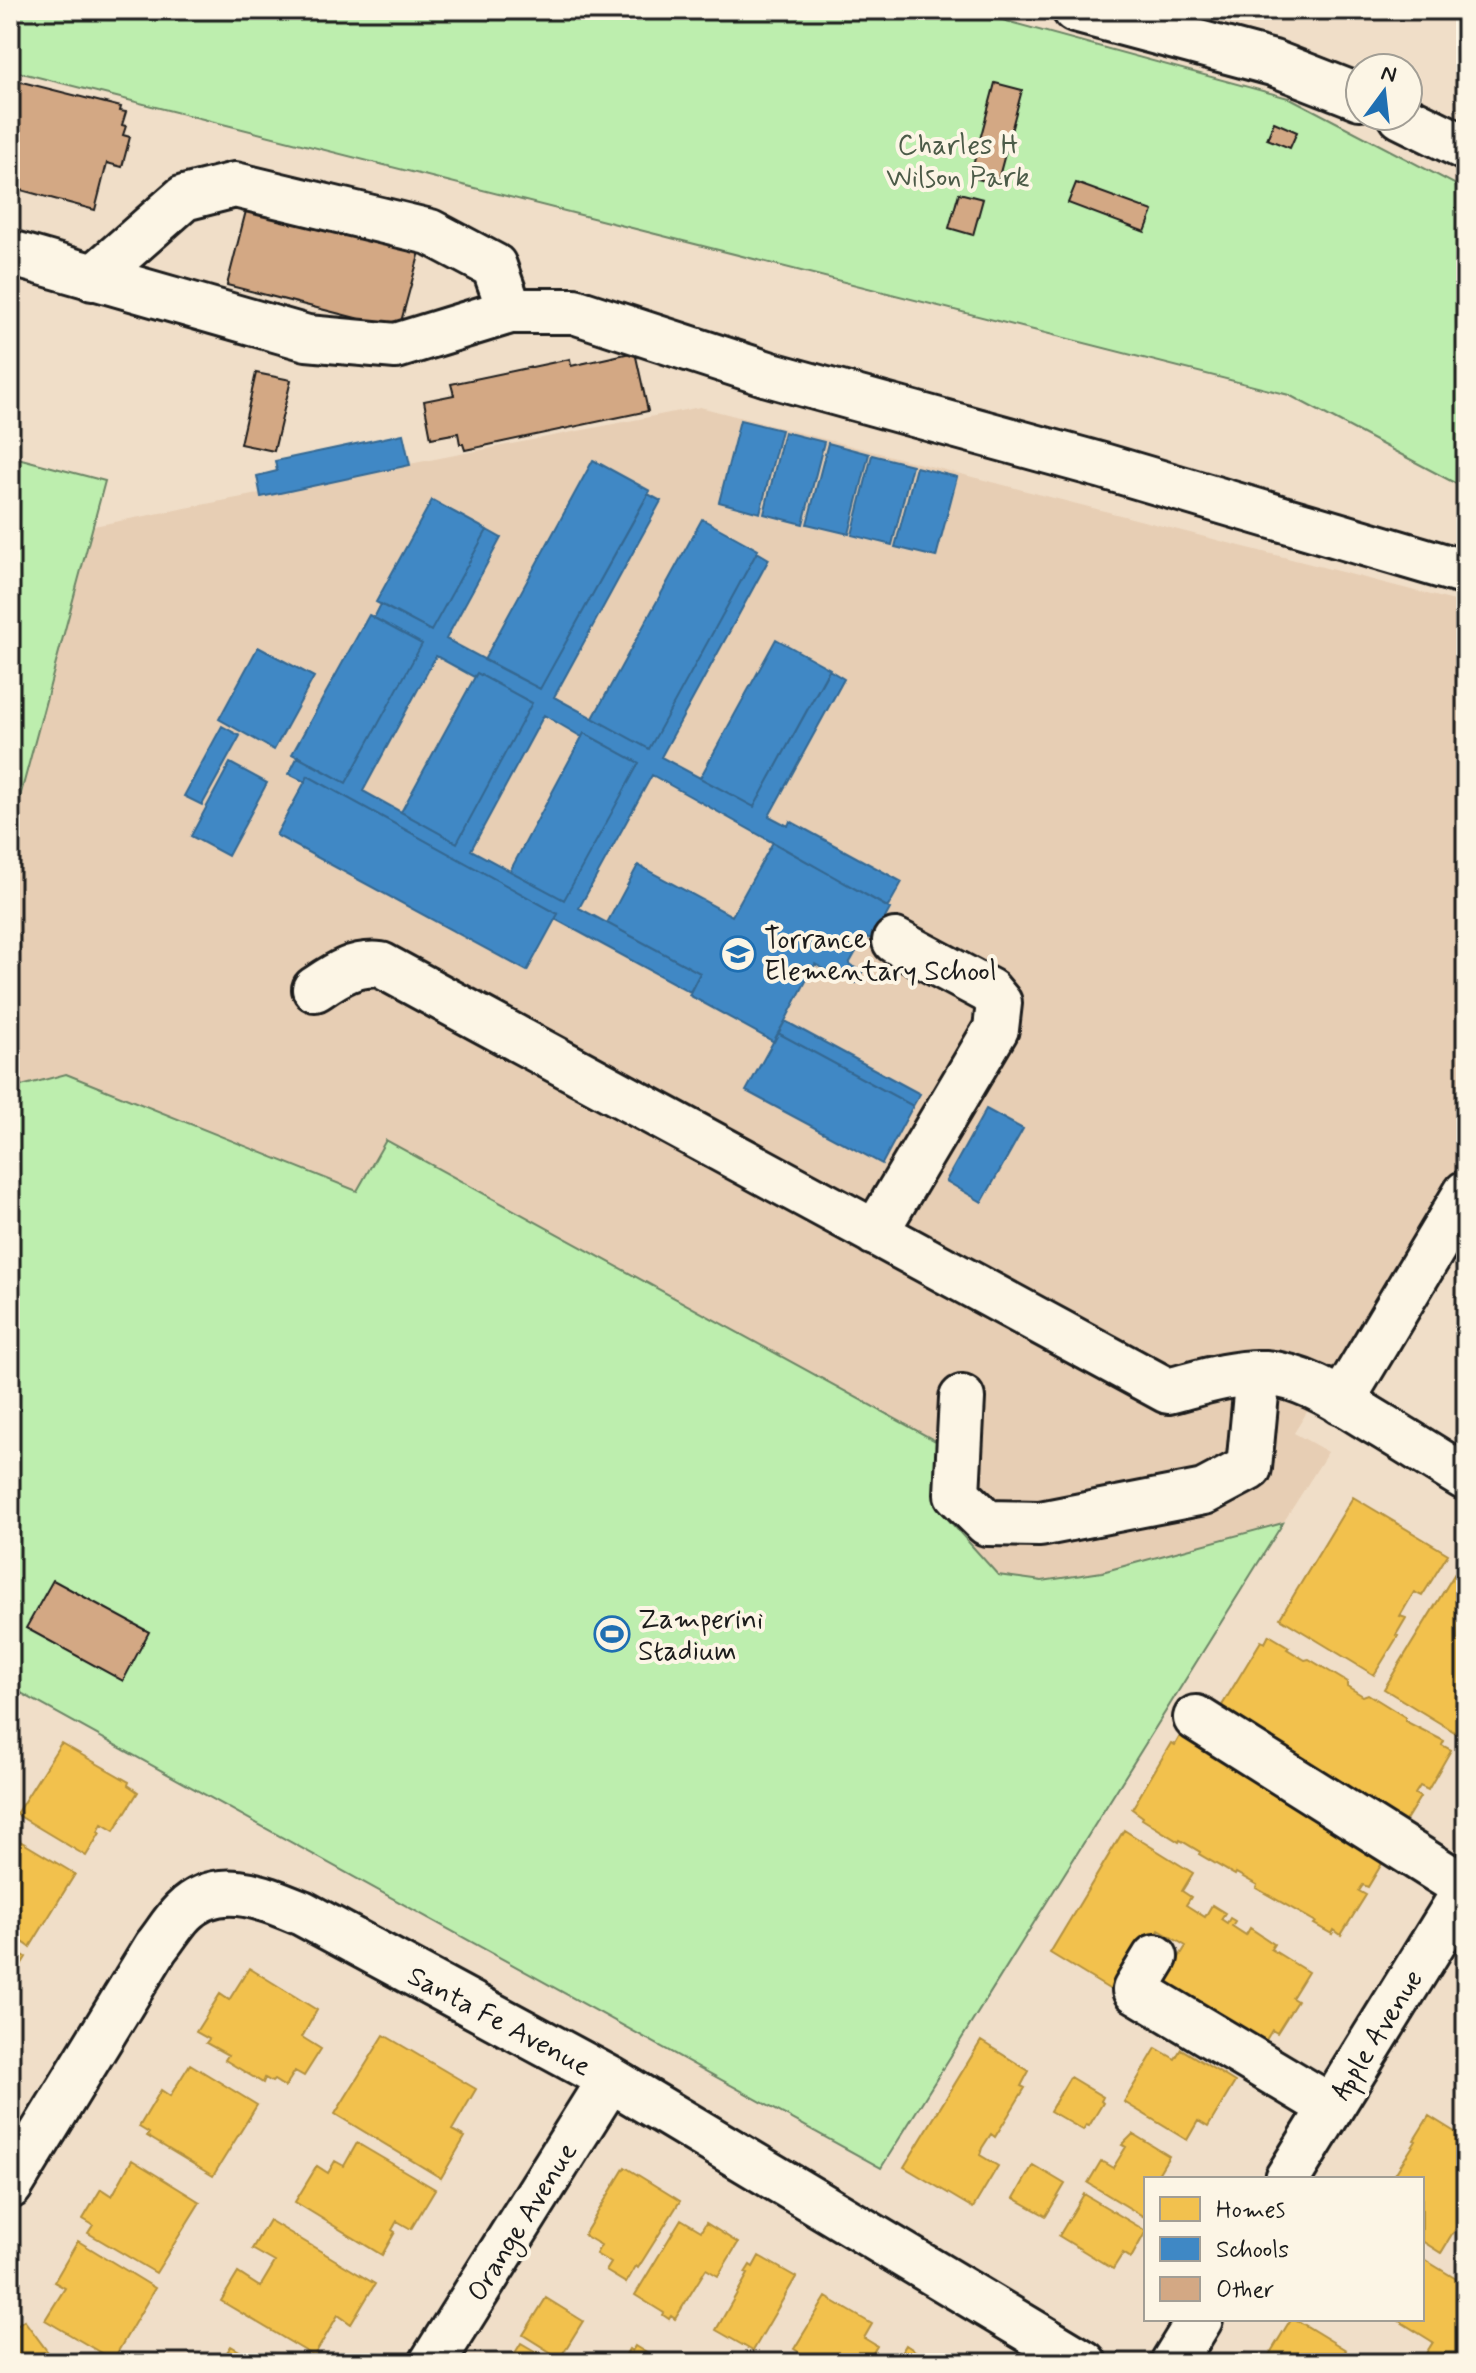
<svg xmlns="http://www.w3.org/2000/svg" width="1476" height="2373" viewBox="0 0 1476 2373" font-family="Mynerve,sans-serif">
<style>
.built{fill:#e7ceb4}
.green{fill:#bdeeae;stroke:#6c8565;stroke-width:2}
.homes{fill:#f2c14e;stroke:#b2903f;stroke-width:2}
.schools{fill:#3f88c5;stroke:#346892;stroke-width:2;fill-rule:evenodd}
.building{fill:#d3a884;stroke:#1c1c1c;stroke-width:2}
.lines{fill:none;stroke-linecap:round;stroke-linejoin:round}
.minor-casing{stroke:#1c1c1c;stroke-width:50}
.minor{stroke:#fcf5e5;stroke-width:44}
.labels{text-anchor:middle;stroke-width:8;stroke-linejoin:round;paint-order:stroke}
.park-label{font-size:28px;fill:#4c5b48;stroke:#fcf5e5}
.poi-label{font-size:28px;fill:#1c1c1c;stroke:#fcf5e5;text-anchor:start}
.street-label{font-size:28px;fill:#1c1c1c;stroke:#fcf5e5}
</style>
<rect width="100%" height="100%" fill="#f0dec8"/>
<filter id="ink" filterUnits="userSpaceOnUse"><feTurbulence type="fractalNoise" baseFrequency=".0125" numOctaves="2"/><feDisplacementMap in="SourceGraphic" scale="16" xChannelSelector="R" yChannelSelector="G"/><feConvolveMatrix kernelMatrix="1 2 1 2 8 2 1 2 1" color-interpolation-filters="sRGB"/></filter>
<g filter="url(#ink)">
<!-- built -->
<path class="built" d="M700,407l766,197v550l-172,279 34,19 -45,71 -181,49 -60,9 -44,-6 -61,-68 -550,-366 -30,50 -291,-117 -56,15v-255l84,-308z"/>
<!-- green -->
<path class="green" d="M10,10h956l326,89 174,91v299l-177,-94 -1279,-325z
M10,456l95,25 -95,353z
M66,1074l291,117 29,-51 559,306 -8,61 61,68 44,6 60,-9 181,-49 -402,645 -871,-481v-598z"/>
<!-- homes -->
<path class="homes" d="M1353,1497l95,57 -26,42 -8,-4 -14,24 6,2 -10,17 2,1 -24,39 -94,-57z
M1460,1565l6,4v170l-82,-50z
M1269,1635l20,12 -2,2 18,11 4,-1 38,23v4l16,10 5,-2 37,23v4l39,20 -2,4 9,5 -23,40 -8,-4 -5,8 5,3 -19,31 -183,-116 43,-71 4,2z
M1186,1733l51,30 -3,5 59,29 -4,6 6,4 4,-5 88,53 -19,32 -5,-2 -4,6 7,4 -25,40 -7,-5 -2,4 -18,-10 2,-2 -60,-34 1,-3 -21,-12 -1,2 -36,-21 1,-2 -20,-12 -1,2 -37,-23 1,-2 -11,-8 39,-66 4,2 5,-9 3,1z
M61,1743l68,39 -1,3 10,7 -24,39 -12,-7 -4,8 2,1 -14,23 -70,-42z
M1124,1830l69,43 -11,18 9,6 -5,8 19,12 7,-12 13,8 -4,6 6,4 3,-5 5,3 -3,5 14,9 4,-7 24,16 -3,5 37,23 -16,26 5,3 -20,32 -5,-3 -9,15 -100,-61 23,-38 -27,-16 -40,65 -69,-42z
M10,1835l65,39 -45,73 -20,-14z
M10,1947l16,10 -16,26z
M249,1968l68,42 -15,27 19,12 -17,27 -9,-5 -10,16 -11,-7 -2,2 -7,-4 -2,5 -38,-23 3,-5 -22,-12 3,-4 -13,-7 24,-38 9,6z
M384,2035l92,54 -24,41 13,7 -24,41 -106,-64z
M981,2041l48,30 -8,15 4,2 -30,49 -4,-3 -9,14 -2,7 18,11 -25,42 -69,-41z
M1156,2048l19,11 6,-10 54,33 -27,45 -10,-6 -11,19 -63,-38z
M190,2064l67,41 -44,71 -66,-40 2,-3 -10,-6 22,-37 9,6z
M1070,2077l33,20 -2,4 2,2 -14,23 -3,-1 -3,5 -33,-19z
M1429,2116l37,23v73l-25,41 -19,-12v-62h-30l24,-38 -2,-1z
M1133,2134l36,22 -12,20 4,3h-15v39l-58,-35 13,-22 12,7 13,-21 -4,-2z
M357,2143l78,46 -24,40 -14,-8 -5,9 3,2 -13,23 -87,-53 22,-36 11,7 7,-12 9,5z
M132,2160l68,42 -44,71 -68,-40 5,-8 -10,-6 18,-30 11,7z
M1033,2165l32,19 -19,32 -32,-18z
M625,2167l55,34 -42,67 -2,-2 -10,17 -20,-12 5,-8 -15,-9 5,-9 -17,-10z
M1084,2194l62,37 -15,27 -8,-5 -10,16 -54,-33z
M681,2219l20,12 5,-8 32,20 -20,33 -12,-7 -31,50 -4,-3 -2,3 -6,-4 1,-2 -29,-18z
M269,2220l106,64 -24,40 -13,-9 -24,41 -93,-55 17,-28 22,14 15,-25 -23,-13z
M78,2241l77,47 -42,72 -68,-40 20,-32 -11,-6z
M759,2256l37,21 -43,74 -37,-21 32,-56 -3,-1 5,-8 3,2z
M1422,2258l44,27v78h-46l13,-21 -37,-23h26z
M826,2297l46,27 -8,14 13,8 -10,17h-50l-23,-14z
M546,2298l37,23 -23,37 -37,-23z
M1291,2319h4l51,31 -6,10 4,3h-80z
M24,2320l32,43h-46v-33z
M521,2343l34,20h-46z
M906,2345l14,9 1,-2 18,11h-44z
M231,2346l29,17h-40z
M635,2346l28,17h-38l2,-3 -3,-2 5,-9 3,2z"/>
<!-- schools -->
<path class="schools" d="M740,420l41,10 -21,83 -41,-11z
M784,432l40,10 -21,82 -39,-10z
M403,434l7,31 -149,32 -4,-21 20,-5 -2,-10z
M828,443l41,11 -20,80 -42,-10z
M872,455l40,10 -20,80 -40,-10z
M593,460l57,31 -110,198 -56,-29z
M916,467l41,10 -21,80 -41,-10z
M648,494l13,7 -107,196 95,52 108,-197 12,7 -108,198 93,50 75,-137 15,9 -75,137 19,10 2,-5 112,61 -14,25 -236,-132 -73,133 121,65 -10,19 -135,-73 3,-5 -250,-138 -3,6 -16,-8 9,-18 48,27 76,-139 -48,-26 7,-14 50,27 56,-101 14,8 -55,101 94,50zM436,656l38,21 3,-4 55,30 -75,140 -94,-52zM544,715l38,22 2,-4 55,30 -75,137 -93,-50z
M432,500l55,30 -56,101 -55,-29z
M702,519l56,31 -109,199 -56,-31z
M369,615l53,29 -76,139 -54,-29z
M776,639l54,30 -76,138 -54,-29z
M258,647l56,30 -40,73 -55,-31z
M477,673l55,30 -75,140 -56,-31z
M222,726l18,10 -38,69 -18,-9z
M584,733l55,30 -75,137 -54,-29z
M230,763l37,20 -39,73 -37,-20z
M308,776l250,138 -31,57 -251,-136z
M773,842l117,67 -17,31 -8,-4 -16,28 13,8 -6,11 -13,-7 -1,3 -27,-15 -41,78 -85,-47 11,-22 -93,-50 31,-58 94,51z
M785,1021l135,73 -7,12 -135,-73z
M778,1033l135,73 -31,58 -136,-73z
M986,1109l37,20 -41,73 -36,-21z"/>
<!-- building -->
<path class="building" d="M10,79l111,28 -1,4 6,1 -4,13 4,1 -3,9 7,2 -8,30 -15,-4 -12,47 -85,-23z
M995,83l27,7 -25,94 -27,-7z
M1274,122l23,10 -7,16 -23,-9z
M1076,183l77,28 -8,21 -77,-29z
M959,193l24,6 -10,36 -24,-7z
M248,203l173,45 -22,81 -172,-44z
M635,352l13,59 -183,39 -2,-6h-3l-2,-11 -27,5 -7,-37 30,-6 -3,-11 119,-25 1,7z
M256,373l35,7 -17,71 -34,-7z
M53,1580l96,52 -26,49 -97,-53z"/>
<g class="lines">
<defs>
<path id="minor" d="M1075,10l198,53 87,34
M1401,116l65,32
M10,253l297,85 89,8 114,-35h64l194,63 335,92 363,107
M93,278l91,-80 51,-13 195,47 64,34 16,45
M315,989c21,-14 39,-27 66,-24l787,426c31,-8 63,-19 97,-18 43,3 81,32 117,53 28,17 56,35 84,52
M875,1233l121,-204 3,-26 -10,-12 -94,-50
M962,1398l-5,96 30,29 53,1 164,-32 45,-24 9,-95
M1341,1402l125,-209
M1196,1718l270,170
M1155,1957l-20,33 196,117
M1287,2179l179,-290
M10,2186l146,-239c9,-11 17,-25 27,-35 35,-35 80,-15 119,1l308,166 474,284
M432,2363l178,-284
M1173,2363l27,-44"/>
</defs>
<!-- minor casing -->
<use href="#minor" class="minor-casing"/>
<!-- minor -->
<use href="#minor" class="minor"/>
</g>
</g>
<!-- icons -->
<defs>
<symbol id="school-ring" viewBox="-11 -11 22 22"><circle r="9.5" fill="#fcf5e5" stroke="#1f6fb2" stroke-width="1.5"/><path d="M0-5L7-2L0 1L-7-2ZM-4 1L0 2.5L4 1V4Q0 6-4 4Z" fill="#1f6fb2"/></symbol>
<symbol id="stadium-ring" viewBox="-11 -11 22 22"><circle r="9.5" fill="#fcf5e5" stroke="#1f6fb2" stroke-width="1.5"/><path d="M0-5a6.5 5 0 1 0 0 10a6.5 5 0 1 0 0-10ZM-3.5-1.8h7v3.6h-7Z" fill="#1f6fb2"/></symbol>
</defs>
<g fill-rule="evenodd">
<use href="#school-ring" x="718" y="934" width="40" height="40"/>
<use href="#stadium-ring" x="592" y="1614" width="40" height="40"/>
</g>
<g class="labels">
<!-- park labels -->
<g class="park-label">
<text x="958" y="154">Charles H<tspan x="958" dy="32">Wilson Park</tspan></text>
</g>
<!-- poi labels -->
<g class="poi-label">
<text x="764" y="948">Torrance<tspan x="764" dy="32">Elementary School</tspan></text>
<text x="638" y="1628">Zamperini<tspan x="638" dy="32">Stadium</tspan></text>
</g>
<!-- street labels -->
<g class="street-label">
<text transform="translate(500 2020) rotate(28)" y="10">Santa Fe Avenue</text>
<text transform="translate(1376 2034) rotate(-58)" y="10">Apple Avenue</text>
<text transform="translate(521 2221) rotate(-58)" y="10">Orange Avenue</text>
</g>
</g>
<!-- margin -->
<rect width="1476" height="2373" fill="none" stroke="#fcf5e5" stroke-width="40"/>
<rect x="20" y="20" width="1436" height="2333" fill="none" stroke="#1c1c1c" stroke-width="3" filter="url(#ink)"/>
<!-- legend -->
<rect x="1144" y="2177" width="280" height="144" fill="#fcf5e5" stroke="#a29e95" stroke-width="2"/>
<rect x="1160" y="2197" width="40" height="24" fill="#f2c14e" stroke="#a29e95" stroke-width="2"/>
<text x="1216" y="2217" font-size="24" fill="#1c1c1c">Homes</text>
<rect x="1160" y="2237" width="40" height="24" fill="#3f88c5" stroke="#a29e95" stroke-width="2"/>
<text x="1216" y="2257" font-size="24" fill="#1c1c1c">Schools</text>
<rect x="1160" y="2277" width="40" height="24" fill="#d3a884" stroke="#a29e95" stroke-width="2"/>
<text x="1216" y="2297" font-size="24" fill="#1c1c1c">Other</text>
<!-- north arrow -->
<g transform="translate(1384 92) rotate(15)"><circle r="38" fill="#fcf5e5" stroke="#a29e95" stroke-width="2"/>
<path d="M0-6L14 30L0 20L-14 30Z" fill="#1f6fb2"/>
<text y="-12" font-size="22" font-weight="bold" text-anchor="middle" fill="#1c1c1c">N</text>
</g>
</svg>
